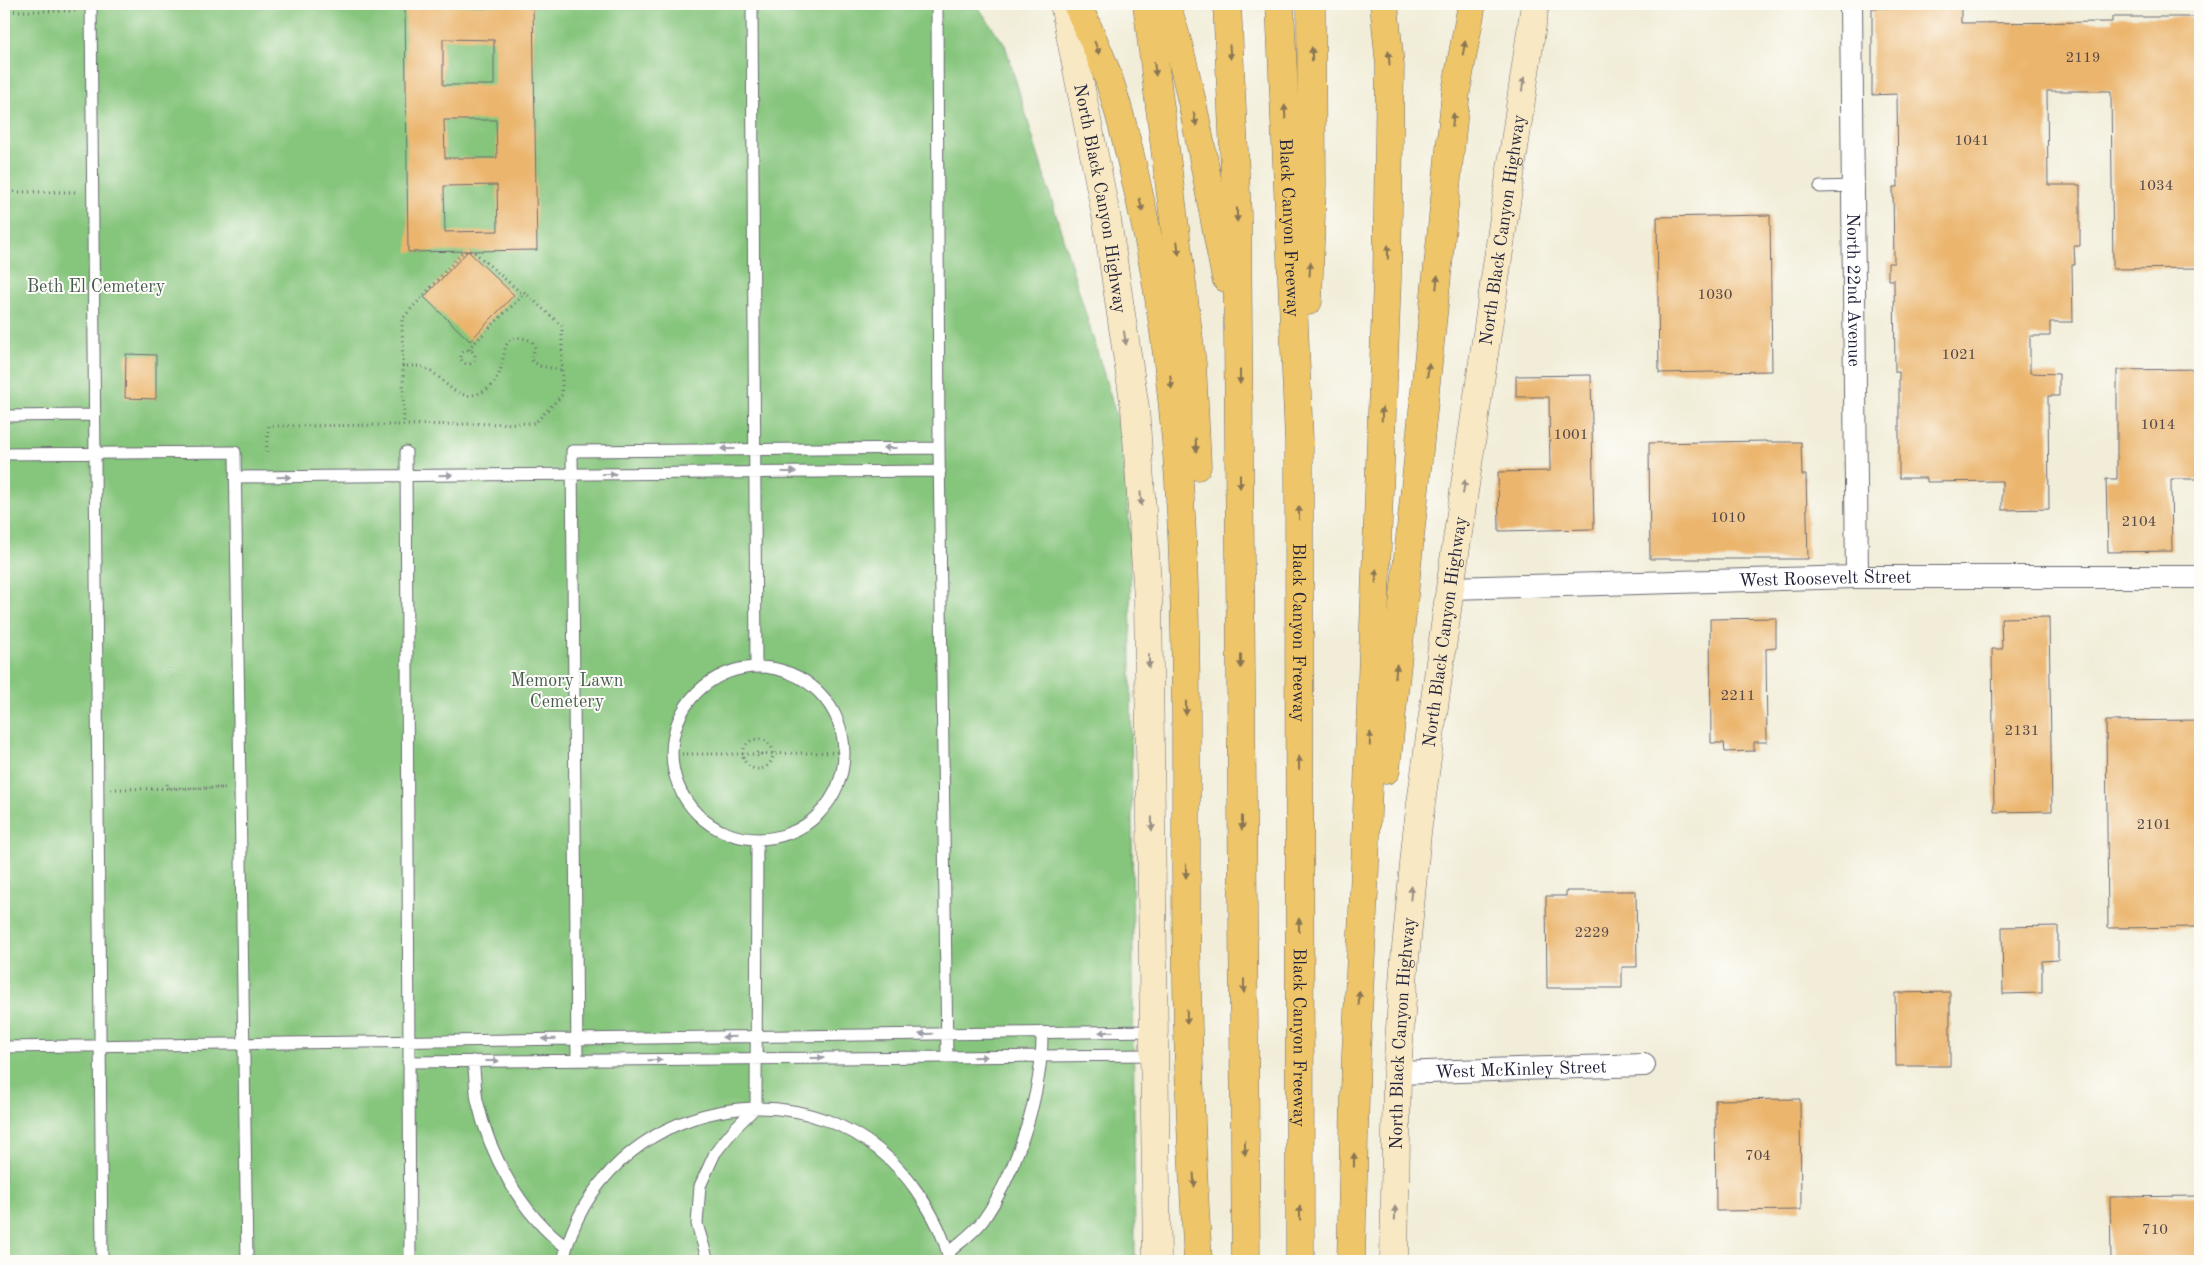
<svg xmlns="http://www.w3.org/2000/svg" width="2204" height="1265" viewBox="0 0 2204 1265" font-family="'Old Standard TT',serif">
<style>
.green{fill:#85c57c;stroke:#54745c}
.building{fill:#ebb56d;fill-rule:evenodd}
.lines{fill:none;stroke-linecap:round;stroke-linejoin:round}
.service-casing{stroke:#6a6972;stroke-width:13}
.minor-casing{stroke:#6a6972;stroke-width:24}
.secondary-casing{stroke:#6a6972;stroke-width:29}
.motorway-casing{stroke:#6a6972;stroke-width:29}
.path{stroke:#6a6972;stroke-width:3;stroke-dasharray:1 4;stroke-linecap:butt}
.service{stroke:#fff;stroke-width:11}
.minor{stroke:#fff;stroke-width:22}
.secondary{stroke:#f8e8c3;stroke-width:28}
.motorway{stroke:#eec569;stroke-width:28}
.oneway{fill:#887452}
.oneway2{fill:#988f86}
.oneway3{fill:#9c9ca7}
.labels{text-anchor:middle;stroke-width:4;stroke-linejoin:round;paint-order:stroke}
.number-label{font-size:15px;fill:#544748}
.street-label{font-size:18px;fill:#22223b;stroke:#fdfcf7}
.park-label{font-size:18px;fill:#455b52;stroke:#fdfcf7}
</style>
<rect width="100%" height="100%" fill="#fdfcf7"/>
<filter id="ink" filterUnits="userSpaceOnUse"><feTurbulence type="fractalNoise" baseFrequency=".02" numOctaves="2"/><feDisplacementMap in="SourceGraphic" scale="10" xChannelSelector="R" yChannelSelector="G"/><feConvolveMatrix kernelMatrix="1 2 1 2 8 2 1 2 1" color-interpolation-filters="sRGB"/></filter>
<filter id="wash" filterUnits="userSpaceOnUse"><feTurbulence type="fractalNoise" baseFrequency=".0096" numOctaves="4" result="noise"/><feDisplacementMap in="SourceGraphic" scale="20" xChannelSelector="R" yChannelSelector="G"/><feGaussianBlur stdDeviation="1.12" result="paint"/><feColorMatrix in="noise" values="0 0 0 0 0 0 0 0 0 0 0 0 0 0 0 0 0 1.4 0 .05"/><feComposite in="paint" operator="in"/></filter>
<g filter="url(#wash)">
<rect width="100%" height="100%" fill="#f1edd8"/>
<!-- green -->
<path class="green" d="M4,4h972l29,41 116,386 9,101 5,729h-1131z"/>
<g id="blocks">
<!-- building -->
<path class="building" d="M533,5l4,245 -129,2 -3,-246zM443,39l51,1v45h-51zM444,120h52l1,38h-52zM497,185l1,46 -53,1 -1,-46z
M1961,7v16l151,-1v-5h88v251l-87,1 -2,-178h-64l1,94h32v61h-6l1,19h-3l1,57h-23v14h-20v37l29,1v22h-11l1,113 -47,1v-29l-75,1v-4h-28v-106h-4l-1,-92h-6v-17h6l-1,-76h5l-1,-93 -25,1v-87z
M1770,215l2,156 -113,2 -2,-156z
M468,251l46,44 -44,46 -46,-44z
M126,354l30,1v44l-31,-1z
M2200,369v110h-29l1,72 -64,1 -2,-73h11v-109z
M1591,375l3,154 -95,2 -1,-59 52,-1 -1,-74h-33v-21z
M1767,441v1h34l1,33h4l2,84h-158l-1,-116z
M2049,617l3,194 -58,1 -2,-163h10l-1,-31z
M1776,618v30l-10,1 1,93h-13v9l-29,1 -1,-9h-13l-1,-124z
M2200,720v207l-92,1 -2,-207z
M1566,891h70l1,76h-15v21h-75l-1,-92h20z
M2058,926v34l-16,1v32l-39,1 -1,-67z
M1950,992v74h-54l-1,-73z
M1800,1099l1,111 -85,1 -1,-111z
M2200,1196v65h-89l-1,-64z"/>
</g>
</g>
<g filter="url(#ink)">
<use href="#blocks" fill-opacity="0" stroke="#6a6972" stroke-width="1"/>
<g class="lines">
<defs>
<path id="service" d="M91,4l11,1257
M752,4l4,663
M937,4l2,444 8,609
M1820,187l33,-1
M4,416l91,-1
M406,452l4,809
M4,454l231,-2 12,809
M235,477l705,-6
M672 753a86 86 0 1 1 172 0a86 86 0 1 1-172 0Z
M4,1047l1151,-16
M577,1060l-5,-609 367,-3
M473,1061c2,13 2,27 4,39 12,54 44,114 89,147
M408,1062l746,-7
M948,1253c11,-10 27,-21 36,-34 33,-48 59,-128 58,-187
M563,1261c38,-165 259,-210 355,-68 14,20 27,44 31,68
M708,1261l-11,-37 3,-38 15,-33 20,-25 21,-21 1,-268"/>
<g id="minor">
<path id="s1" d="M1851,4l6,573"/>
<path id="s2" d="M1450,588l407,-11h343"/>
<path id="s3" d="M1397,1073l247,-8"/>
</g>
<g id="secondary">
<path id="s4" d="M1064,4l43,216 28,188 13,190 9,663"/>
<path id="s5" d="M1394,1261l3,-188 7,-104 13,-136 33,-245 85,-584"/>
</g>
<g id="motorway">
<path d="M1077,4c14,31 29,62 38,95 14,46 24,95 34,143 41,207 37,419 37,630 0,130 4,260 12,389"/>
<path d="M1147,4l45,360 5,102"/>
<path d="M1166,4c29,88 41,183 60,274"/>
<path d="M1227,4l10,211 9,1046"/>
<path id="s6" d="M1280,4l19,436 1,821"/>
<path d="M1308,301l4,-115 -1,-182"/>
<path d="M1386,770l70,-679 16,-87"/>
<path d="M1351,1261l5,-207 8,-162 23,-613 3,-213 -6,-62"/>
</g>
</defs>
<!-- service casing -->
<use href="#service" class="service-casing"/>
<!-- minor casing -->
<use href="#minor" class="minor-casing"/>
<!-- secondary casing -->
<use href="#secondary" class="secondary-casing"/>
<!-- motorway casing -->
<use href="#motorway" class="motorway-casing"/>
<!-- path -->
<path class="path" d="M4,11h72
M4,192h74
M461 357a7 7 0 1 1 14 0a7 7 0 1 1-14 0Z
M470,350l1,-4 54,-53
M402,366c8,0 16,-1 23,2 21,9 30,38 59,23 32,-16 5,-67 48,-50l3,7 -4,12 9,6 22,4
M266,452l3,-26 135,-1 -2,-106 60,-66 6,-3 6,2 46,40 3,-1 39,35v69l-27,28 -131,2
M743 754a15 15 0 1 1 30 0a15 15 0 1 1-30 0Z
M672,754h83l3,-2 3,2 -2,3 -4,-3
M761,754l83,-2
M167,784l1,4h58
M111,789l114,-1"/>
<!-- service -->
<use href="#service" class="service"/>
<!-- minor -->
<use href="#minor" class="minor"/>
<!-- secondary -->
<use href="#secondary" class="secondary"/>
<!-- motorway -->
<use href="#motorway" class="motorway"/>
</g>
<!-- one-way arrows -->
<defs><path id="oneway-solid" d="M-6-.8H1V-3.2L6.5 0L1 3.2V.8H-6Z" transform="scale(1.25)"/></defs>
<g class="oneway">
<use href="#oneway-solid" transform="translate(1097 48) rotate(69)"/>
<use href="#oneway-solid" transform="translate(1464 48) rotate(-80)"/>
<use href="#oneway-solid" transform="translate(1230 52) rotate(86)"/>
<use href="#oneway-solid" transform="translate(1312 54) rotate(-91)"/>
<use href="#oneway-solid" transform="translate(1389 58) rotate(-95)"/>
<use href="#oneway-solid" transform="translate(1155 69) rotate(83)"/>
<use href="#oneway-solid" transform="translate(1285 112) rotate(-93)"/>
<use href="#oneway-solid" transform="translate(1195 119) rotate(78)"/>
<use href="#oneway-solid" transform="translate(1453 120) rotate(-84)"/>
<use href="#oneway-solid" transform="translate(1141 205) rotate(77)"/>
<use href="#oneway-solid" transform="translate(1237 215) rotate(89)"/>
<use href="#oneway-solid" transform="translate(1178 248) rotate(83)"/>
<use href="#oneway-solid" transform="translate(1388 252) rotate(-89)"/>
<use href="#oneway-solid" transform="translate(1310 269) rotate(-86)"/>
<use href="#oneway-solid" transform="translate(1437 282) rotate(-84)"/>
<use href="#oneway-solid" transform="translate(1428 370) rotate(-84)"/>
<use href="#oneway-solid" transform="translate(1240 377) rotate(90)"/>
<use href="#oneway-solid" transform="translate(1171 382) rotate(84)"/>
<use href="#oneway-solid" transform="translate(1382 414) rotate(-88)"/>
<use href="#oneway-solid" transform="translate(1196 445) rotate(87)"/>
<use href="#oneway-solid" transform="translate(1240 481) rotate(90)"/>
<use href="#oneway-solid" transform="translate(1299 513) rotate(-90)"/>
<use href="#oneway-solid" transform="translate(1376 576) rotate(-88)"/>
<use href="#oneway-solid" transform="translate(1241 661) rotate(90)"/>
<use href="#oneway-solid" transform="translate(1396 671) rotate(-84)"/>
<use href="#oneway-solid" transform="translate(1186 708) rotate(90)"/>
<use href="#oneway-solid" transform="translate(1370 739) rotate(-88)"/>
<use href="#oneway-solid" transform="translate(1299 763) rotate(-90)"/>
<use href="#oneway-solid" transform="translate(1242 823) rotate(90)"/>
<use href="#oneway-solid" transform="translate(1186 871) rotate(90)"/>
<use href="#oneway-solid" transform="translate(1299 925) rotate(-90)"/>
<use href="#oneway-solid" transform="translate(1244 986) rotate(90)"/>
<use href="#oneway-solid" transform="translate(1359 998) rotate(-88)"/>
<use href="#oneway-solid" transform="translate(1187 1017) rotate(88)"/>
<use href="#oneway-solid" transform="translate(1245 1148) rotate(90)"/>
<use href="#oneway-solid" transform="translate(1354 1160) rotate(-89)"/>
<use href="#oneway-solid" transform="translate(1194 1180) rotate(87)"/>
<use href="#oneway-solid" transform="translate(1300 1213) rotate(-91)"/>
</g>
<g class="oneway2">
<use href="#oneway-solid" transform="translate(1523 84) rotate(-81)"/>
<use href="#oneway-solid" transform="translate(1125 338) rotate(81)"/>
<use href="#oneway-solid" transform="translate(1464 487) rotate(-82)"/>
<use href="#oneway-solid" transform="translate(1141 499) rotate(86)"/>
<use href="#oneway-solid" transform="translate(1149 661) rotate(89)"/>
<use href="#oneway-solid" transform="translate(1152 824) rotate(89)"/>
<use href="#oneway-solid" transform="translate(1411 893) rotate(-85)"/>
<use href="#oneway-solid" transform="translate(1395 1213) rotate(-89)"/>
</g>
<g class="oneway3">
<use href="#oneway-solid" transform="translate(890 448) rotate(180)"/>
<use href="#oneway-solid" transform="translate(728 449) rotate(180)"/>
<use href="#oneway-solid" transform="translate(789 472)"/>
<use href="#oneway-solid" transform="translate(609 474)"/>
<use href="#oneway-solid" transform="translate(446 475) rotate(-1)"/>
<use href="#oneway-solid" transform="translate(284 477) rotate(-1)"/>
<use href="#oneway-solid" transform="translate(1106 1032) rotate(179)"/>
<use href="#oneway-solid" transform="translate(926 1034) rotate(179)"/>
<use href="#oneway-solid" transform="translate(729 1037) rotate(179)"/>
<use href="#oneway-solid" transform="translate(549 1039) rotate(179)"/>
<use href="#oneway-solid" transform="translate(980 1057) rotate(-1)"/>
<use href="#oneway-solid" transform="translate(817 1058)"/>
<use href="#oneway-solid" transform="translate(655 1060) rotate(-1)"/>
<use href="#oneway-solid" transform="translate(492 1061)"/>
</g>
</g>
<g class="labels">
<!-- number labels -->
<g class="number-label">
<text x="2083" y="62">2119</text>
<text x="1972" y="145">1041</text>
<text x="2156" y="190">1034</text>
<text x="1715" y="299">1030</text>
<text x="1959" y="359">1021</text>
<text x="2158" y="429">1014</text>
<text x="1571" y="439">1001</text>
<text x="1728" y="522">1010</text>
<text x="2139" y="526">2104</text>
<text x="1738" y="700">2211</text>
<text x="2022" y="735">2131</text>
<text x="2154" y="829">2101</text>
<text x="1592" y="937">2229</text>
<text x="1758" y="1160">704</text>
<text x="2155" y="1234">710</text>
</g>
<!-- street labels -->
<g class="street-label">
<text dy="6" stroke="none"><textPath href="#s4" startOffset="198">North Black Canyon Highway</textPath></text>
<text dy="6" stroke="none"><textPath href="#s6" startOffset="224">Black Canyon Freeway</textPath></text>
<text dy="6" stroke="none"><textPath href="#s5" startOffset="1038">North Black Canyon Highway</textPath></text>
<text dy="6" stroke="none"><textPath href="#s1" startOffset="286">North 22nd Avenue</textPath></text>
<text dy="6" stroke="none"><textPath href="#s2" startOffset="375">West Roosevelt Street</textPath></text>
<text dy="6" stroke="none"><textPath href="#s5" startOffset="632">North Black Canyon Highway</textPath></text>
<text dy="6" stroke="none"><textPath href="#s6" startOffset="629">Black Canyon Freeway</textPath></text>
<text dy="6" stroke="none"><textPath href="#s5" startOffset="228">North Black Canyon Highway</textPath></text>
<text dy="6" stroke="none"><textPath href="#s6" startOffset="1034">Black Canyon Freeway</textPath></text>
<text dy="6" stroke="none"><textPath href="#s3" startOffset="124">West McKinley Street</textPath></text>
</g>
<!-- park labels -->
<g class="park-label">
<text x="96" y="292">Beth El Cemetery</text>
<text x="567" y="686">Memory Lawn<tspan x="567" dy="21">Cemetery</tspan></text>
</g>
</g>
<!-- margin -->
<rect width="2204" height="1265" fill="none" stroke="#fdfcf7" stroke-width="20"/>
</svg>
